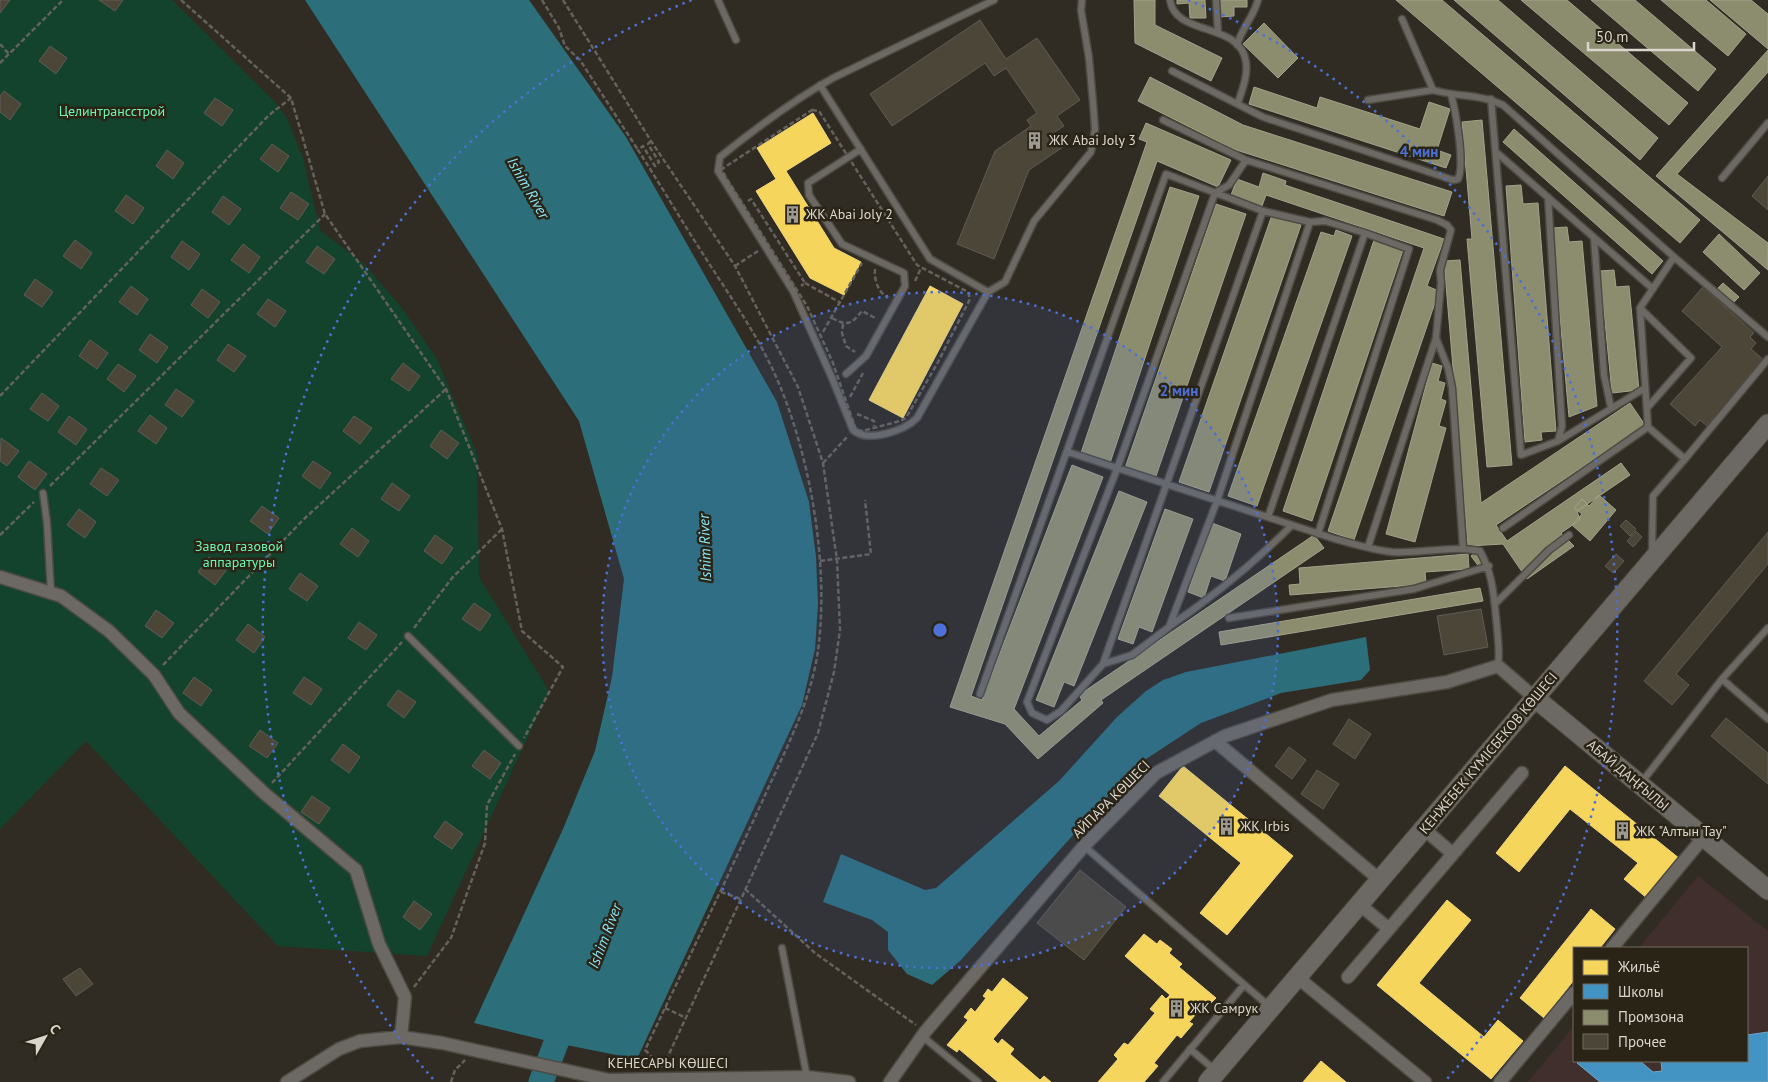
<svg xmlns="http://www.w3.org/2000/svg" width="1768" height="1082" viewBox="0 0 1768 1082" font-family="'PT Sans',sans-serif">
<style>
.education{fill:#412f2e}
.green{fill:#13432d}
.water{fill:#2c6e7a}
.homes{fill:#f6d55c;stroke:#eed57e}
.schools{fill:#4393c3;stroke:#70a7c6}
.industry{fill:#8c8c6e;stroke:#a3a28a}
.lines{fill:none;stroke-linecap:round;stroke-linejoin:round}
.river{stroke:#2c6e7a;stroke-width:25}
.building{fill:#4c4638;stroke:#5f5c56}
.lane-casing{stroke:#4d4a43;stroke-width:9}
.street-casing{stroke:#4d4a43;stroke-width:15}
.secondary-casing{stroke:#4d4a43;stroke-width:21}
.path{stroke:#64625b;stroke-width:2.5;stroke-dasharray:5 2.5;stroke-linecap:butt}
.lane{stroke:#6c6863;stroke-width:6}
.street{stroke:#6c6863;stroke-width:12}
.secondary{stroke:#6c6863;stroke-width:19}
.ring{fill:none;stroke:#4c70d5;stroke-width:2.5;stroke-dasharray:2.5 5}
.labels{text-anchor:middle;stroke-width:5;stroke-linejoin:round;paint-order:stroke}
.park-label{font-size:14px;fill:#6df6b3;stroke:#2a2416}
.poi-label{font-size:14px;fill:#dad5cd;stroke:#2a2416;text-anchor:start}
.street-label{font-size:14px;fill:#dad5cd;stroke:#2a2416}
.water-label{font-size:15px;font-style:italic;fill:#89e5f7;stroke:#2a2416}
.centre{fill:#4c70d5;stroke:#2a2416;stroke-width:2.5}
.ring-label{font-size:15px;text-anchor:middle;font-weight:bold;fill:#4c70d5;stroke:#2a2416;stroke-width:5;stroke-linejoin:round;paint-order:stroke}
</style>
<rect width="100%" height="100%" fill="#302c24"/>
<!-- education -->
<path class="education" d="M1698,876l70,55v151h-240l46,-56v35h173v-113h-108z"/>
<!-- green -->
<path class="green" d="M0,0h172l103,102 12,16 16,40 17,72 44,34 38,44 35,51 40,95 2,123 70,114 -122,265 -149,-10 -192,-205 -86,88z"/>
<!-- water -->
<path class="water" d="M305,0h224l97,137 151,265 32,100 7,55 2,47 -3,45 -13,56 -165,354 -81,-16 -82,-20 89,-194 32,-78 17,-74 12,-98 -45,-158z
M1366,637l4,33 -9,10 -80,13 -80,30 -58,38 -34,34 -149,166 -28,24 -25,-11 -19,-24v-18l-16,-12 -49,-18 18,-48 84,36 11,-2 123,-107 58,-64 29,-26 17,-11 23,-8z"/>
<!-- homes -->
<path class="homes" d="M813,113l18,30 -45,28 48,77 27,14 -17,33 -34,-17 -54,-87 20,-12 -19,-31z
M930,286l33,18 -60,114 -34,-18z
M1183,766l110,90 -66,79 -27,-22 41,-50 -82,-67z
M1565,766l115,93 -32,40 -24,-20 14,-16 -68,-54 -51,63 -23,-19z
M1447,900l24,20 -52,63 65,54 14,-17 25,21 -32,38 -114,-94z
M1591,909l24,20 -15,19h-26v32l-30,38 -24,-20z
M1144,934l13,10 3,-4 12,9 -3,4 13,11 -3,3 37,31 -8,8 -3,-2 -16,18 4,2 -12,14 -4,-3 -23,28 4,3 -14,16h-46l20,-23 -4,-4 10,-12 4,2 27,-32 -5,-4 12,-14 4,4 4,-4 -45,-39z
M1003,978l25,20 -35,41 5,5 4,-5 12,10 -4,5 30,26 4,-4 7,6h-53l-39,-33 -2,3 -10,-7 21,-25 -4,-3 7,-9 4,4 11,-14 -3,-2 5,-7 4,3z
M1321,1061l25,21h-43z"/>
<!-- schools -->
<path class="schools" d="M1768,1032v50h-168l-23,-19 2,-2h61l13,11 9,-1 -1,-10h86v-26z"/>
<!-- industry -->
<path class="industry" d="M1134,0h21v25l67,33 -11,23 -76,-38z
M1177,0h28l1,18h-16l-1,-15 -12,1z
M1218,0h29v7h-13v9l-15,1z
M1396,0h46l258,220 -20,23z
M1454,0h44l160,138 -18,22z
M1521,0h46l121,103 -19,22z
M1591,0h44l81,69 -18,22z
M1661,0h45l40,34 -18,22z
M1710,0h41l17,14v35z
M1264,23l34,35 -20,20 -35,-34z
M1768,50v22l-91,102 91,69v27l-112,-94z
M1150,77l93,48 209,67 -8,24 -211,-67 -95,-48z
M1254,87l63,21 3,-11 100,32 9,-27 21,7 -13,41 14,5 -5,13 -197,-64z
M1482,120l30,345 -25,2 -20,-228h5l-10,-117z
M1146,123l85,37 -13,27 -61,-26 -186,535 11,4 90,-235 31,12 -89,232 25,27 43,-36 -3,-5 235,-160 10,13 -223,152 2,3 -65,56 -33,-35 -55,-17 197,-565 -8,-3z
M1514,129l149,132 -11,13 -149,-132z
M1263,173l23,8 -1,4 159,54 -17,47 12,5 -85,249 -26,-9 96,-283 -158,-53 -4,11 -31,-11 6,-16 22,8z
M1521,185l2,19 15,-1 18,228 -15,1 1,8 -17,2 -19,-256z
M1170,187l29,9 -89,267 -29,-10z
M1216,204l30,10 -91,265 -30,-11z
M1272,215l29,10 -92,267 -30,-10z
M1567,227l2,15 13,-1 15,165 -28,11 -17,-189z
M1336,230l16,6 -95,270 -29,-10 93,-264 13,4z
M1719,234l41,39 -16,17 -41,-38z
M1374,240l29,10 -91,271 -29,-10z
M1460,260l21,243 149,-100 15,22 -149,100 11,16 114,-78 9,12 -53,36 3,9 -19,13 13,13 -47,33 -24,-35 -35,2 -24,-285z
M1614,270l2,17 13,-1 10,104 -27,3 -12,-122z
M1723,283l16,14 -6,6 -16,-14z
M1432,363l10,3 -4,15 7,2 -4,16 5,2 -7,25 7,2 -31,114 -29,-8z
M1119,491l28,11 -73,184 -10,-4 -10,25 -18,-7z
M1599,495l17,15 -26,31 -18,-16 10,-11 -8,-6 8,-9 7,7z
M1165,509l28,10 -41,113 -13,-5 -6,17 -15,-5z
M1212,523l29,11 -16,47 -14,-5 -7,22 -16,-6z
M1477,551l7,13 -4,4 -9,-12z
M1468,554l1,15 -44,3 1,12 -136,11 -1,-10 11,-1 -1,-16z
M1480,588l3,13 -262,44 -2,-13z"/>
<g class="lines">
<!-- river -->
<path class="river" d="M541,1082l15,-39 15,-30"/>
</g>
<!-- building -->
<path class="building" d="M0,0h10l-10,13z
M99,0h24l-8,11z
M980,20l26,39 31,-21 43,62 -23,16 7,10 -11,7 10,14 -34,23 -35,89 -37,-15 38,-93 36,-25 -4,-6 10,-7 -31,-45 -12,8 -9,-13 -93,63 -22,-32z
M50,46l17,12 -11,16 -17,-13z
M4,91l17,13 -11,16 -10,-8v-16z
M215,98l18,12 -11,16 -18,-13z
M272,144l17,12 -11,16 -18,-13z
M167,150l17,13 -11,16 -17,-13z
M1768,176v34l-16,-14z
M291,192l18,12 -11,16 -18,-12z
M126,195l18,13 -11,16 -18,-13z
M223,196l18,13 -12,16 -17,-13z
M75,240l17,13 -11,16 -18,-13z
M182,241l18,13 -11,16 -18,-13z
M243,244l17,13 -11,16 -18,-13z
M317,246l18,13 -11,15 -18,-12z
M35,279l18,13 -11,15 -18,-12z
M131,286l17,13 -11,16 -18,-13z
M1703,287l51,46 -4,4 6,6 -5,6 14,12 -58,65 -7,-6 -5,6 -25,-22 52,-57 -40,-36z
M202,289l18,13 -12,16 -17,-13z
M268,299l18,12 -11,16 -18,-13z
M150,334l18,13 -11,16 -18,-13z
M90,340l18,13 -11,16 -18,-13z
M228,344l18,12 -12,16 -17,-12z
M403,363l17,13 -11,15 -18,-12z
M118,364l18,12 -12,16 -17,-13z
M176,389l18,12 -12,16 -17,-12z
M42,393l17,13 -11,15 -18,-12z
M150,415l17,13 -11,16 -18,-13z
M69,416l18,13 -11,16 -18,-13z
M354,416l18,12 -12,16 -17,-13z
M441,430l18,13 -12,16 -17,-13z
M1,438l18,13 -12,15 -7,-5z
M29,461l18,13 -12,16 -17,-13z
M313,461l18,12 -11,16 -18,-13z
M101,468l18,12 -12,16 -17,-12z
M392,483l18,13 -11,15 -18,-12z
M262,506l17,12 -11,16 -18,-13z
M79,509l17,13 -11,16 -18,-13z
M1626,520l10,9 -6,7 -10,-10z
M352,528l17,13 -11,16 -18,-13z
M1636,531l6,6 -9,10 -6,-6z
M1768,532v32l-92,110 13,11 -17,20 -28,-24z
M435,535l18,13 -11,16 -18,-13z
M1616,554l8,7 -11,12 -8,-7z
M209,557l18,12 -12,16 -17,-13z
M300,573l18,13 -11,15 -18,-12z
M474,603l17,12 -11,16 -18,-12z
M1481,609l7,38 -44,8 -7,-39z
M156,610l18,13 -12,15 -17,-12z
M359,622l18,13 -11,15 -18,-12z
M248,624l17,13 -11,16 -18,-13z
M194,677l18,13 -11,16 -18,-13z
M304,677l18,12 -11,16 -18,-12z
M398,690l18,12 -12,16 -17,-13z
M1726,718l42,35v31l-57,-48z
M1349,719l22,15 -16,25 -22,-15z
M260,730l18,13 -11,15 -18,-12z
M343,744l17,13 -11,16 -18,-13z
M1289,747l17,13 -14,19 -17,-13z
M484,750l17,13 -11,16 -18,-13z
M1317,770l22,14 -16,25 -22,-15z
M312,796l18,12 -11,16 -18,-12z
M445,821l18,13 -11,15 -18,-12z
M1080,870l46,37 -42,53 -47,-37z
M414,901l18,13 -12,16 -17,-13z
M80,968l13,16 -17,12 -13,-17z"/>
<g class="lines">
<defs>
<path id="lane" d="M718,0l18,40
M1170,0c5,37 70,21 76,62 2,14 -4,28 -8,41
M1216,0l2,32
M1402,19l31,71c23,7 48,4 70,15l171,152
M1237,45c5,-17 17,-29 21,-45
M1172,71l91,46 190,63 5,-1c7,-13 -2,-68 -7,-84
M820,85l110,174 58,33 -71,126c-13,13 -49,25 -64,12l-21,-52 -39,-87 -75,-120 2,-14c36,-29 72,-56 113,-79l161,-78
M1491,99l30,356 37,-14 87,-53
M1368,100l65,-10
M1163,120l83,40 191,60 10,5 4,5 -11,40 1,13 -5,55 -68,209
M1496,152l157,137
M1722,178l46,-55
M1215,193l-98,276 -90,233 5,11 15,7 14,-9 42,-47 160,-453
M1215,193l14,-8 17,-25
M1548,197l14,229 -4,15
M1594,238l10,137 7,33
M988,292l17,-10 29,-61 57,-69 4,-23 -2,-27 -4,-44 -8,-48 1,-10
M1640,308l51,50 -44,50
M1436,338l12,30 4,20 11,159
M846,374l20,-18 39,-70 -1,-13 -62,-29 -33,-49 -1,-12 53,-34
M1068,452l267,87c19,5 38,11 57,13 30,2 59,-7 88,-1 14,25 14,49 17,76 1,14 3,25 1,39
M1685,459l83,-100
M43,493l4,30 4,70
M1503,528l145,-101
M1318,534l91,-285 -44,-16
M1652,553l1,-57 32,-37 -37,-32 -8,-119 34,-51 94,80
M1497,602l52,-52 20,-15
M1229,618l185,-29 75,-23
M1170,626c44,-30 84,-63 122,-101
M408,636l111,110
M1103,664l29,-9 37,-28 48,-126 93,-279
M1722,679l46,40
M980,694l186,-520 97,37 47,11 15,-1 40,12 -97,284
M1641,783l81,-104 46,-51
M1084,846l186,161
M782,948l25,129
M922,1036l56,46
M1190,1049l26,22
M1163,1082l81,-97"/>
<path id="street" d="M0,577l61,19 48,35 45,44 25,38 85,80 92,77 23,74 26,53 -4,40
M1215,741l165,139
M1424,829l29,25
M1359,904l30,25
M1612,948l91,-110
M1297,977l128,105
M1348,977l174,-204
M287,1082l52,-33 21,-8 41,-4 41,6 167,37 198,-3 42,5
M890,1082l35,-50 159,-186 72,-73 69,-37 107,-36 115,-18 51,-16 37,32
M1500,1082l74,-89"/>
<path id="secondary" d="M1535,698l233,192
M1208,1082l560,-658"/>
</defs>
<!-- lane casing -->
<use href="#lane" class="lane-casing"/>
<!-- street casing -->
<use href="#street" class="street-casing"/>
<!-- secondary casing -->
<use href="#secondary" class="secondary-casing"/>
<!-- path -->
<path class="path" d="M181,0l110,98 34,116 121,175 56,140 20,102 41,36 -39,71
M542,0l17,28 6,18 15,14 58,90
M563,0l88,141 84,125 63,121 25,76 14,97 3,70 -6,42 -16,61 -155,334
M0,44l9,10
M0,63l63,-63
M812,110l7,1 98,154 51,27 2,7 -32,63 -32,56 -6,3 -38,10 -6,-1 -23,-67 -26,-57 -82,-130 -3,-7z
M651,141l-3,3 11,18 -4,4 -12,-20 -5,4c22,34 43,70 65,104 24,38 50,74 69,114 38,80 59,202 45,289 -9,52 -35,100 -56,147 -38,83 -77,164 -116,246l17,17
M748,201l3,-2 54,84 -4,3
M735,266l23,-15
M875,269c-1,11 3,23 13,29
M915,281l6,-13
M805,283l36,20
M832,318c15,8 19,7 30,-7l15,8
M843,324l-1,9 4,13 9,6
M823,332l39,-69
M0,396l269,-281 22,-17
M850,397l13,-24
M857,414l17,7v5
M823,463l24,-26
M50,486l275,-272
M0,535l34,-33
M820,561l51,-7 -6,-54
M414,628l38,-50 50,-49
M163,665l141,-146 142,-130
M272,783l130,-141
M745,889l70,64 101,72
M721,892l20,7
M414,987l37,-49 34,-95 2,-38 28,-51
M665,1008l21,10
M451,1082l4,-12 10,-10"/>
<!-- lane -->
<use href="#lane" class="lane"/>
<!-- street -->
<use href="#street" class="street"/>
<!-- secondary -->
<use href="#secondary" class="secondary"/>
</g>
<!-- distance rings -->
<circle cx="940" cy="630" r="338" fill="#4c70d5" fill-opacity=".12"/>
<g class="ring">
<circle cx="940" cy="630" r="338"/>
<path d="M433 1079A677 677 0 0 1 692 0M1188 0A677 677 0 0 1 1447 1079"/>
</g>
<!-- icons -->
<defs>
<symbol id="building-bare" viewBox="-9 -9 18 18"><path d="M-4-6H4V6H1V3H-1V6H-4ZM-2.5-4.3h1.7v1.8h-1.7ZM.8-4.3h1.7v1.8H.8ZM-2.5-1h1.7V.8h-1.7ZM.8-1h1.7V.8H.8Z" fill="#9e9a92" stroke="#2a2416" stroke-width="2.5" paint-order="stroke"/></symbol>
</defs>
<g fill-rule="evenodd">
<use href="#building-bare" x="1022" y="128" width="25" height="25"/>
<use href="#building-bare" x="780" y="202" width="25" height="25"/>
<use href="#building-bare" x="1214" y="814" width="25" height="25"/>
<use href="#building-bare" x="1610" y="818" width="25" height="25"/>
<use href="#building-bare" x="1164" y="996" width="25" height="25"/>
</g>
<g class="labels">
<!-- park labels -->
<g class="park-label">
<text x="112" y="116">Целинтрансстрой</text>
<text x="239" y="551">Завод газовой<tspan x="239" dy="16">аппаратуры</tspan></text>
</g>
<!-- poi labels -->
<g class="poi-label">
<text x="1049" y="145">ЖК Abai Joly 3</text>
<text x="806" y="219">ЖК Abai Joly 2</text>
<text x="1240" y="831">ЖК Irbis</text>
<text x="1636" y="836">ЖК "Алтын Тау"</text>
<text x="1190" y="1013">ЖК Самрук</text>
</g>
<!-- street labels -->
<g class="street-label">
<text transform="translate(1488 753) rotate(-50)" y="5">КЕНЖЕБЕК КҮМІСБЕКОВ КӨШЕСІ</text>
<text transform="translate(1628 775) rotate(40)" y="5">АБАЙ ДАҢҒЫЛЫ</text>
<text transform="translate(1111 799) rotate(-45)" y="5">АЙПАРА КӨШЕСІ</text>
<text x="668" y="1068">КЕНЕСАРЫ КӨШЕСІ</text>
</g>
<!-- water labels -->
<g class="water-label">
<text transform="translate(528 188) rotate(60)" y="5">Ishim River</text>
<text transform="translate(705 548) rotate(-92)" y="5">Ishim River</text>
<text transform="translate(605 936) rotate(-69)" y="5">Ishim River</text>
</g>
</g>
<circle cx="940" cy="630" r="8" class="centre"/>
<g class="ring-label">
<text x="1419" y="157">4 мин</text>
<text x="1179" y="396">2 мин</text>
</g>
<!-- legend -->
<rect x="1573" y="947" width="175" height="115" fill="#2a2416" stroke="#706b5f"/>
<rect x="1583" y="960" width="25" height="15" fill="#f6d55c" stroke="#706b5f"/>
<text x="1618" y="972" font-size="15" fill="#dad5cd">Жильё</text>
<rect x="1583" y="984" width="25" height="15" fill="#4393c3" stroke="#706b5f"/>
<text x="1618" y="997" font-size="15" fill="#dad5cd">Школы</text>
<rect x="1583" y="1010" width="25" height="15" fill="#8c8c6e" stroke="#706b5f"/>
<text x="1618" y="1022" font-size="15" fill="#dad5cd">Промзона</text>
<rect x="1583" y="1034" width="25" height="15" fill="#4c4638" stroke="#706b5f"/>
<text x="1618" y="1047" font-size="15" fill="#dad5cd">Прочее</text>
<!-- north arrow -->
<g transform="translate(45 1037) rotate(51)" stroke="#2a2416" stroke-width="4" paint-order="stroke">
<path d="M0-4L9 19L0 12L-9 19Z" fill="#dad5cd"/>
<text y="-8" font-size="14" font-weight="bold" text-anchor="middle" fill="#dad5cd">С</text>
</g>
<!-- scale -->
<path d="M1588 42v8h106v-8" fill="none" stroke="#dad5cd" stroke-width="2.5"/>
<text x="1596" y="42" font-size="15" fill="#dad5cd" stroke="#2a2416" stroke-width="4" paint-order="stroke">50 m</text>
</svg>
